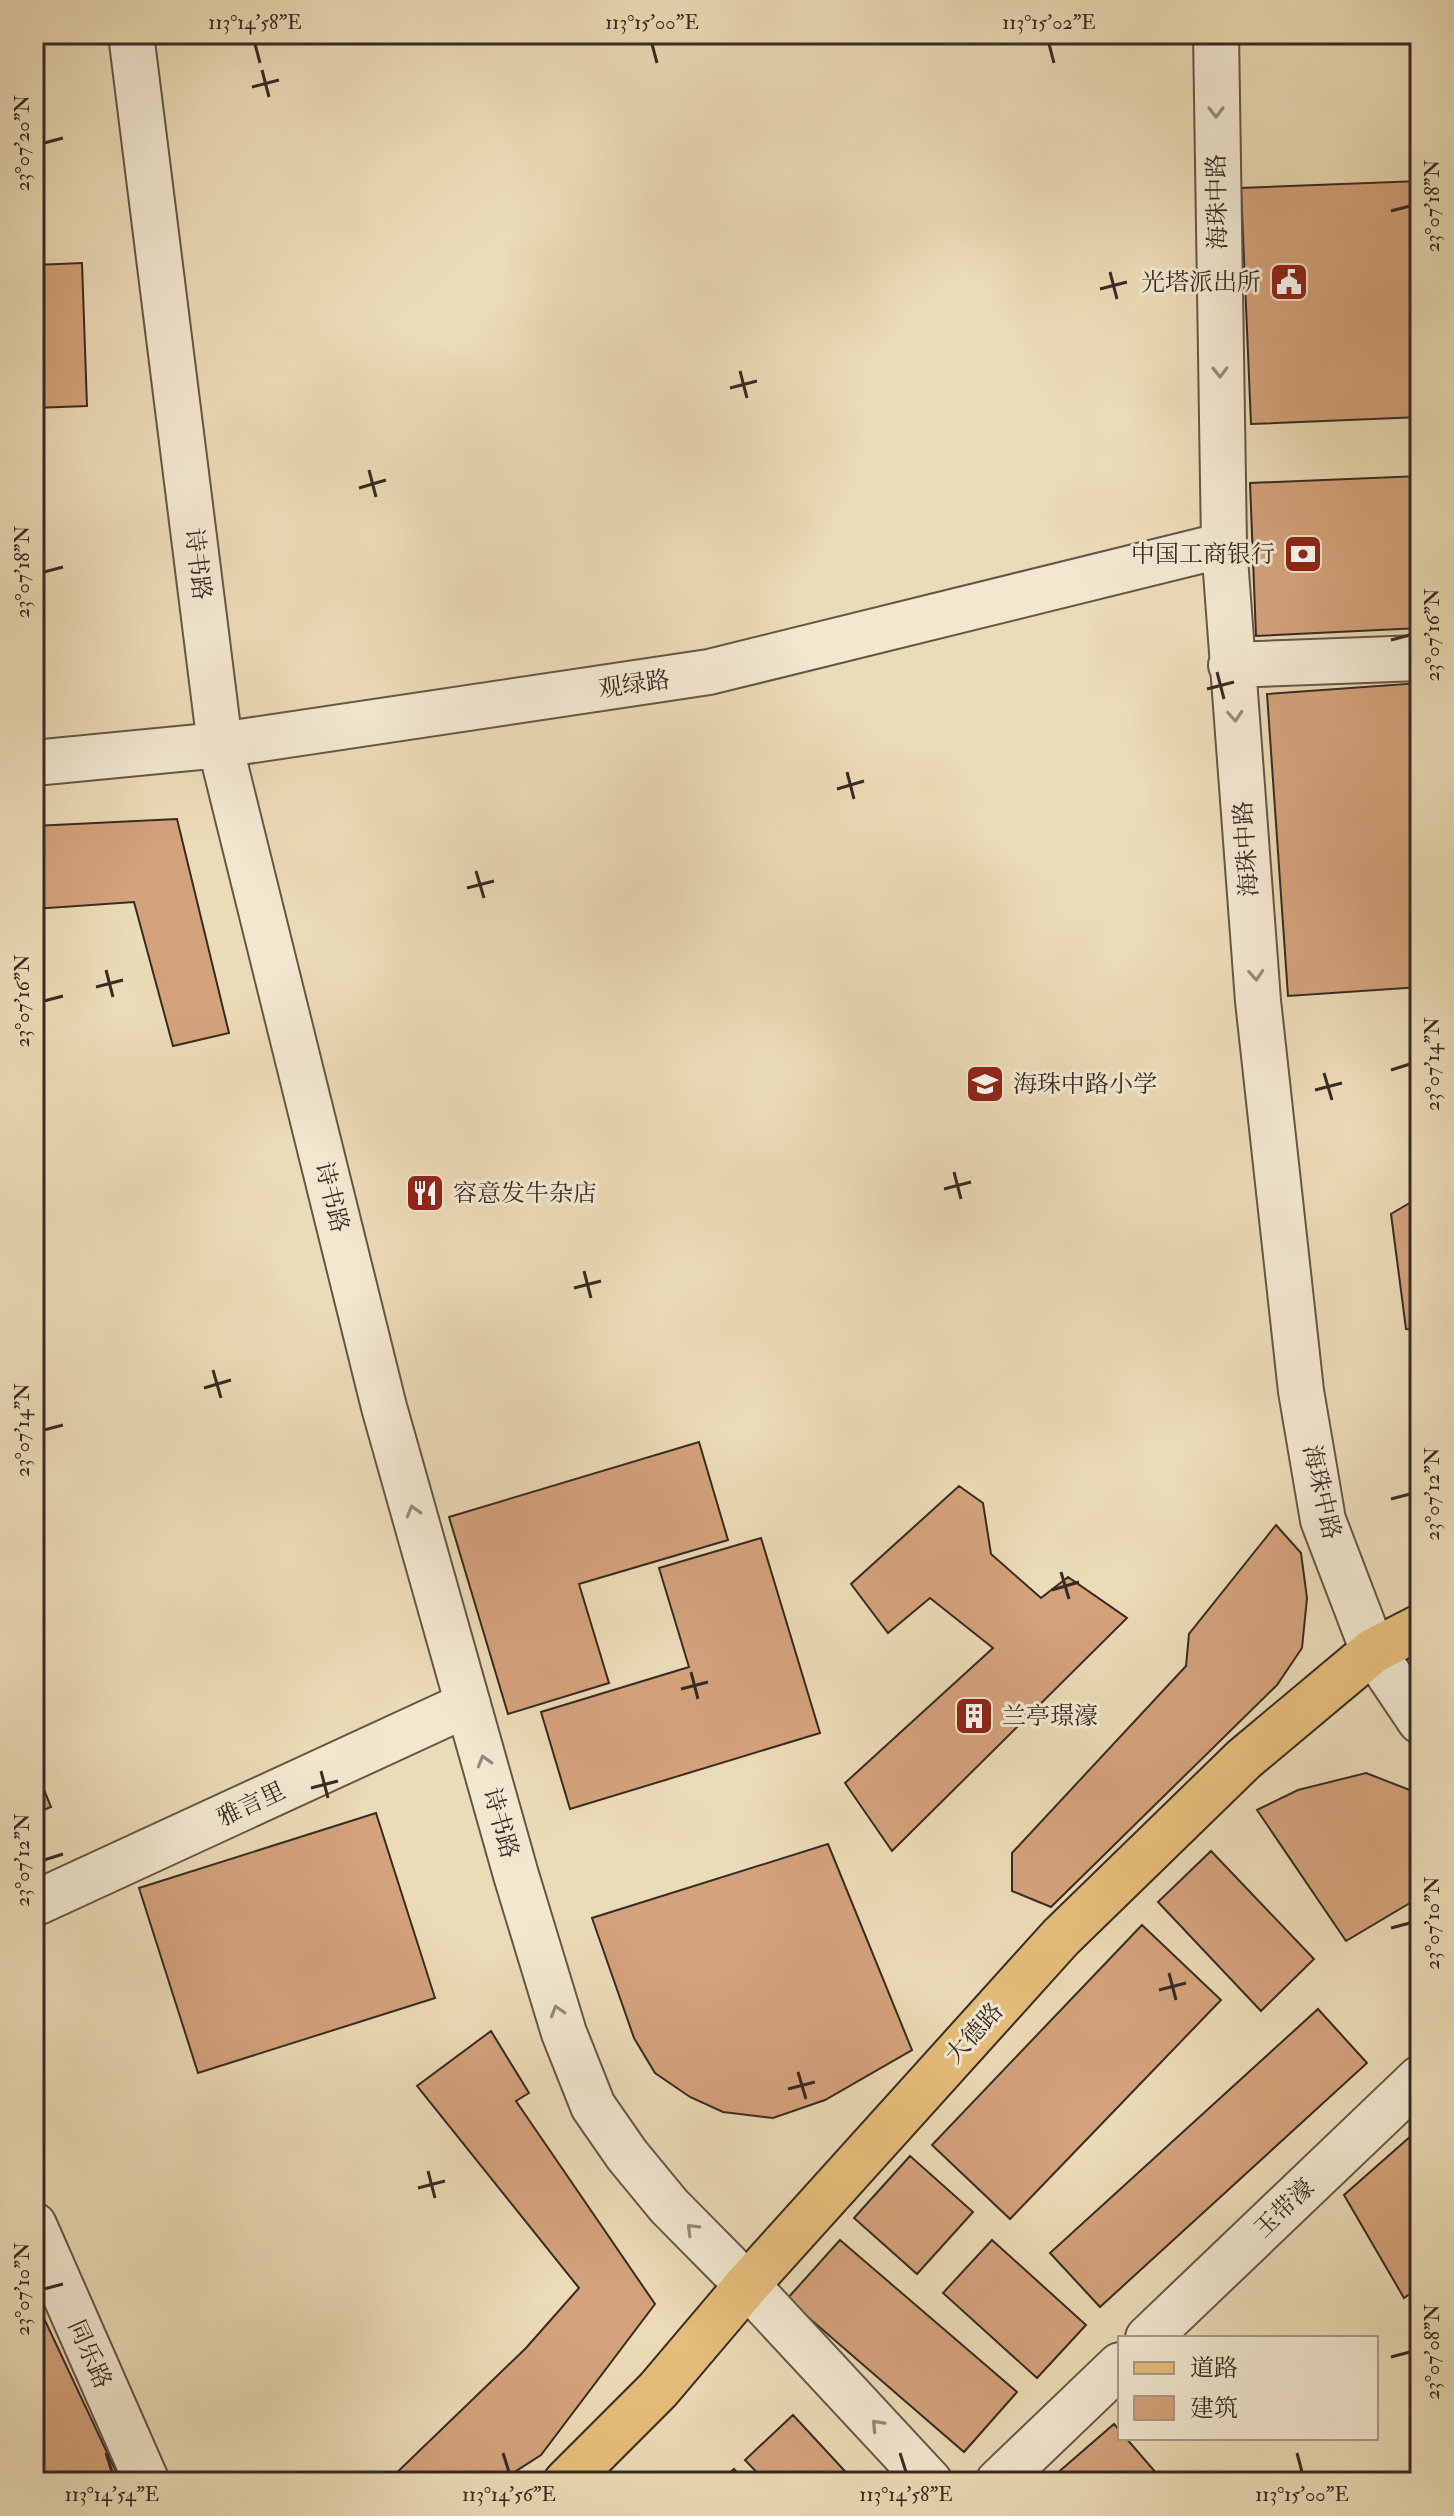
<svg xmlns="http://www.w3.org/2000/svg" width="1454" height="2516" viewBox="0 0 1454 2516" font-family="'IM FELL Double Pica','Noto Serif SC',serif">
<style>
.building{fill:#d4a27b;stroke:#372b24;stroke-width:2}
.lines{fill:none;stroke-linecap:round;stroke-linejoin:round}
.minor-casing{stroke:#645748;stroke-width:48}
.major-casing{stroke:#372b24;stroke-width:48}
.minor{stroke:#f2e8d0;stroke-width:44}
.major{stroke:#e6be7b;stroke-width:44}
.oneway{stroke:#948a7a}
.ticks{fill:none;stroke:#372b24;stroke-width:3}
.labels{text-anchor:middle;stroke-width:6;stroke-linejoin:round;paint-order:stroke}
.street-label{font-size:24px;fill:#372b24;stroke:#f2e8d0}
.poi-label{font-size:24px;fill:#372b24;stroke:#f2e8d0;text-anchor:start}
.neatline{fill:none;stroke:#372b24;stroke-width:3}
.ticks-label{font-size:20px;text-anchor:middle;fill:#372b24}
</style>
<rect width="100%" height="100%" fill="#ebdbb6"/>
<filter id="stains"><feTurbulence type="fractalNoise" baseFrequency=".0025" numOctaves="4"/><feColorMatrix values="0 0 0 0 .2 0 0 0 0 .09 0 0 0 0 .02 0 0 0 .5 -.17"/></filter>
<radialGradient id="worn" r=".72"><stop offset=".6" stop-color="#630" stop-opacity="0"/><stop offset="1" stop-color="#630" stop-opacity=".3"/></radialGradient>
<!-- building -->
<path class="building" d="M1420,181v236l-169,7 -10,-236z
M82,263l5,143 -53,2v-143z
M1420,476v152l-164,8 -6,-153z
M1420,683v304l-132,9 -21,-302z
M177,819l52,214 -56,13 -39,-144 -100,7v-83z
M1414,1182h6v148l-14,-1 -15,-115 22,-13z
M699,1442l29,98 -149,44 30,99 -101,31 -59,-197z
M959,1486l24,17 8,51 50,44 27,-21 59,41 -235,233 -47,-68 148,-135 -63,-50 -42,35 -37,-49z
M1276,1525l25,28 6,45 -5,50 -25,37 -226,222 -39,-16v-38l174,-187 3,-32z
M761,1538l59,195 -250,76 -29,-97 148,-45 -30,-99z
M34,1765l17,42 -17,7z
M1366,1773l54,21v103l-74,44 -89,-131 41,-20z
M376,1813l59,185 -237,75 -59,-185z
M828,1844l84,206 -87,50 -52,18 -50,-6 -33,-15 -35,-24 -21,-35 -42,-120z
M1211,1851l103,108 -53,52 -103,-109z
M1142,1925l79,75 -211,219 -78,-74z
M1318,2009l49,54 -267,244 -50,-54z
M491,2031l38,62 -13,8 139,203 -114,151 -42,27h-112l139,-134 53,-60 -162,-202z
M1420,2128v159l-16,11 -60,-103z
M910,2156l63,56 -56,62 -63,-56z
M840,2240l177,152 -53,60 -177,-153z
M992,2240l94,85 -49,53 -94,-85z
M34,2297l85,181 -8,4h-77z
M793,2415l62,67h-89l-21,-22z
M1114,2424l6,7v7h6l38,44h-117z
M734,2469l12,13h-26z"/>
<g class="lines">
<defs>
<path id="minor" d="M131,34l89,711 164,662 132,468 48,158 29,73 34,49 42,51 78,79 183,197
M1216,34l8,511 34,456 43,390 22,129 50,131 47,70
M1231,665l189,-7
M34,763l186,-18 489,-73 515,-127
M34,1904l434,-200
M34,2225l113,257
M1148,2338l272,-260
M998,2482l122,-117"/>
<path id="major" d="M566,2482l92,-92 89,-105 314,-348 183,-178 129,-108 47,-24"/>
</defs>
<!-- minor casing -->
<use href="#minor" class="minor-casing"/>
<!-- major casing -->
<use href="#major" class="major-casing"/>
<!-- minor -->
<use href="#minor" class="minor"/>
<!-- major -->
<use href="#major" class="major"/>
</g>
<!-- one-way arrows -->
<defs><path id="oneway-chevron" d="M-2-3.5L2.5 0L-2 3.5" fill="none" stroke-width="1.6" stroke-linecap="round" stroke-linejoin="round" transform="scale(2)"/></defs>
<g class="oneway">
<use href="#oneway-chevron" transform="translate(1216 112) rotate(90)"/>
<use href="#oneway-chevron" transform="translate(1220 372) rotate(89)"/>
<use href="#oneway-chevron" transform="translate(1235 716) rotate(86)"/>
<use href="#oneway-chevron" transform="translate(1256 975) rotate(86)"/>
<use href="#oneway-chevron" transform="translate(413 1511) rotate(-106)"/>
<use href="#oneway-chevron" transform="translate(484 1761) rotate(-106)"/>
<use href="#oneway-chevron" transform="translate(557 2011) rotate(-107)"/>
<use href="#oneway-chevron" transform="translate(692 2229) rotate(-135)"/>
<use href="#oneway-chevron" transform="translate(877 2425) rotate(-133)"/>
</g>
<!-- ticks -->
<path class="ticks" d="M255,44l5,19M652,44l5,19M1049,44l5,19M262,70l7,27M252,87l27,-7M44,143l19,-5M1391,211l19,-5M1110,272l7,27M1100,289l27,-7M740,371l7,27M730,388l27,-7M369,470l7,27M359,488l27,-8M44,572l19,-5M1391,640l19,-5M1217,672l7,27M1207,689l27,-7M847,772l7,27M837,789l27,-8M476,871l8,27M467,888l27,-7M106,970l7,27M96,987l27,-7M44,1001l19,-5M1391,1070l19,-6M1324,1073l8,27M1315,1090l27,-7M954,1172l7,27M944,1189l27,-7M584,1271l7,27M574,1288l27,-7M213,1370l8,28M204,1388l27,-8M44,1430l19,-5M1391,1499l19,-5M1061,1572l8,27M1052,1590l27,-8M691,1672l7,27M681,1689l27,-7M321,1771l7,27M311,1788l27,-7M44,1860l19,-6M1391,1928l19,-5M1169,1973l7,27M1159,1990l27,-7M798,2072l8,27M788,2089l27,-7M428,2171l7,27M418,2188l27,-7M44,2289l19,-5M1391,2357l19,-5M106,2453l6,19M503,2453l6,19M900,2453l6,19M1297,2453l5,19"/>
<!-- icons -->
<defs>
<symbol id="civic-square" viewBox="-11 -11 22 22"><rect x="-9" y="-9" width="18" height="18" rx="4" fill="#8f2418" stroke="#f2e8d0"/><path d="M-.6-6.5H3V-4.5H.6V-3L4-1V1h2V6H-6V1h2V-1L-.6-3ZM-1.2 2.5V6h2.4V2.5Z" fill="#fff"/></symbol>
<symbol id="bank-square" viewBox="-11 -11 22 22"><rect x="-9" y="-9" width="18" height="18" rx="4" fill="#8f2418" stroke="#f2e8d0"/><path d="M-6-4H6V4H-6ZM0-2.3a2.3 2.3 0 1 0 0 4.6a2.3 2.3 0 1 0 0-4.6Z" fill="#fff"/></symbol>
<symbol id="school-square" viewBox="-11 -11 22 22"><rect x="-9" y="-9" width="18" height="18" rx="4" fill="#8f2418" stroke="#f2e8d0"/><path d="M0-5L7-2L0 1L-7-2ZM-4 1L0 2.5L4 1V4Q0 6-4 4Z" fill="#fff"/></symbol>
<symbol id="restaurant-square" viewBox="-11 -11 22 22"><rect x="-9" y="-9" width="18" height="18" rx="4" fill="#8f2418" stroke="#f2e8d0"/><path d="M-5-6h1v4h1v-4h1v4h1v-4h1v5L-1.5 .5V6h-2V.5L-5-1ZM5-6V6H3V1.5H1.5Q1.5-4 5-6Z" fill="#fff"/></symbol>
<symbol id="building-square" viewBox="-11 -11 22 22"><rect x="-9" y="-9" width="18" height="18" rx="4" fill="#8f2418" stroke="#f2e8d0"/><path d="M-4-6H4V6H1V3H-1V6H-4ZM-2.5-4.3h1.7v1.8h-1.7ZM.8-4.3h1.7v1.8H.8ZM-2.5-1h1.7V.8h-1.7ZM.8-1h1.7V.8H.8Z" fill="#fff"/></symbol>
</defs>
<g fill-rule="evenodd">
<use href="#civic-square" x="1267" y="260" width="44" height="44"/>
<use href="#bank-square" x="1281" y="532" width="44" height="44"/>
<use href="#school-square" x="963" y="1062" width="44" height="44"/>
<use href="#restaurant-square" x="403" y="1171" width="44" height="44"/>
<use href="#building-square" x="952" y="1694" width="44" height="44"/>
</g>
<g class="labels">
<!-- street labels -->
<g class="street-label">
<text transform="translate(1217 202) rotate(-91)" y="8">海珠中路</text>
<text transform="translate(198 564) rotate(83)" y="8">诗书路</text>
<text transform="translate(634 684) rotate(-8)" y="8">观绿路</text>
<text transform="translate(1246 849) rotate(-94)" y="8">海珠中路</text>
<text transform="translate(332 1197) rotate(76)" y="8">诗书路</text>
<text transform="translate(1322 1492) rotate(77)" y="8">海珠中路</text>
<text transform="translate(251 1804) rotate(-25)" y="8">雅言里</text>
<text transform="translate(501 1823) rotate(74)" y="8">诗书路</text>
<text transform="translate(974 2033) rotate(-48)" y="8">大德路</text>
<text transform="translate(1284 2208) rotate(-44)" y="8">玉带濠</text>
<text transform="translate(90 2354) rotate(66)" y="8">同乐路</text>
</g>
<!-- poi labels -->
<g class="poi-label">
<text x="1261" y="290" text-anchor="end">光塔派出所</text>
<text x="1275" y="562" text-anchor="end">中国工商银行</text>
<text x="1013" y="1092">海珠中路小学</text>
<text x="453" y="1201">容意发牛杂店</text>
<text x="1002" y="1724">兰亭璟濠</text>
</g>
</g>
<!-- margin -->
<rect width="1454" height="2516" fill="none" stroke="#ebdbb6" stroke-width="88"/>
<!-- legend -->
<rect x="1118" y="2336" width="260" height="104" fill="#f2e8d0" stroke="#a79c8b" stroke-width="2"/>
<rect x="1134" y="2362" width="40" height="12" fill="#e6be7b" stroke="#a79c8b" stroke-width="2"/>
<text x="1190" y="2376" font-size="24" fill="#372b24">道路</text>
<rect x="1134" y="2396" width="40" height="24" fill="#d4a27b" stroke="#a79c8b" stroke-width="2"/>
<text x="1190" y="2416" font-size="24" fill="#372b24">建筑</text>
<rect x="44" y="44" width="1366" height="2428" class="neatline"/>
<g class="ticks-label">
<text x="255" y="29">113°14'58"E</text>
<text x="652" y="29">113°15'00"E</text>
<text x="1049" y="29">113°15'02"E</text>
<text transform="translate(22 143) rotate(-90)" y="7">23°07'20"N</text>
<text transform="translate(1432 206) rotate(-90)" y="7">23°07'18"N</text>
<text transform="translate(22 572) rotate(-90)" y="7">23°07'18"N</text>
<text transform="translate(1432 635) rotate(-90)" y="7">23°07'16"N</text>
<text transform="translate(22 1001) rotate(-90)" y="7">23°07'16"N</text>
<text transform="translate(1432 1064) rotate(-90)" y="7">23°07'14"N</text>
<text transform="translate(22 1430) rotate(-90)" y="7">23°07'14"N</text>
<text transform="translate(1432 1494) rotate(-90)" y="7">23°07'12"N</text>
<text transform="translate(22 1860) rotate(-90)" y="7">23°07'12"N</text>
<text transform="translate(1432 1923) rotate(-90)" y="7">23°07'10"N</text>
<text transform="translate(22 2289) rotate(-90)" y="7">23°07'10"N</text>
<text transform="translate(1432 2352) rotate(-90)" y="7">23°07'08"N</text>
<text x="112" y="2501">113°14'54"E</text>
<text x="509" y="2501">113°14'56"E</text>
<text x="906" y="2501">113°14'58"E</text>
<text x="1302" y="2501">113°15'00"E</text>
</g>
<rect width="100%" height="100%" filter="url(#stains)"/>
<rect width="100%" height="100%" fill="url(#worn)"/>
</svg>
